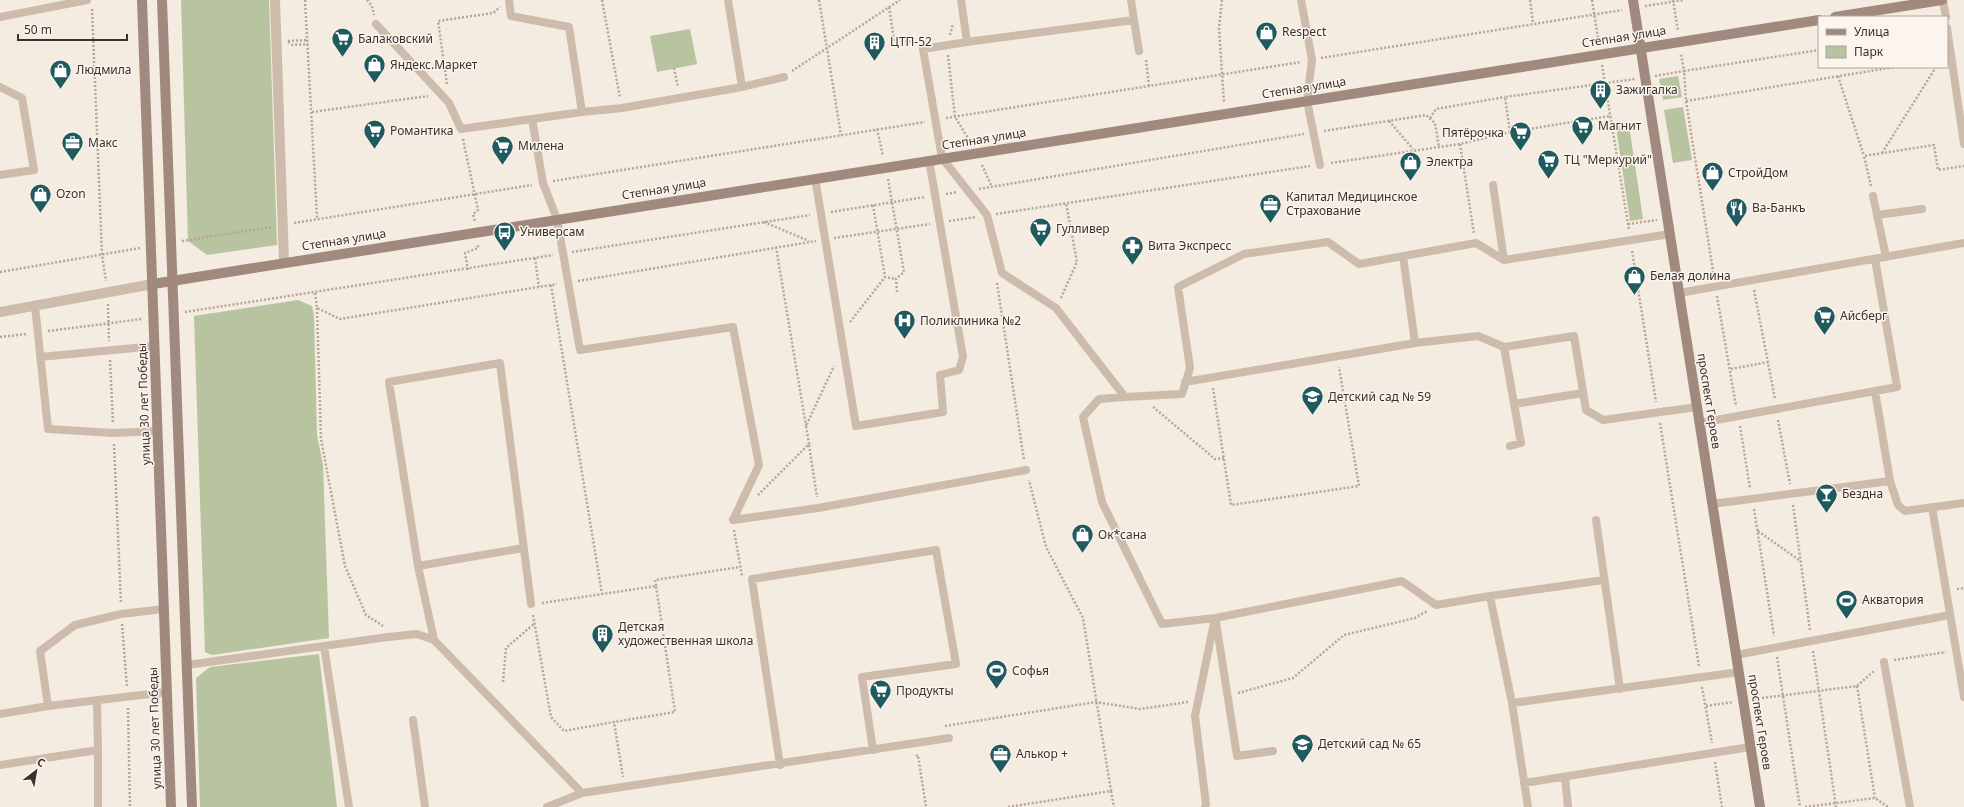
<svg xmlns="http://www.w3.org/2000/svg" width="1964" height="807" viewBox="0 0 1964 807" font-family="'Noto Sans',sans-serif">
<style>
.green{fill:#b8c4a0}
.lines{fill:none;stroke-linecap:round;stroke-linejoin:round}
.path{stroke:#b9a596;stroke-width:2.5;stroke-dasharray:2 2;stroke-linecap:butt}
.lane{stroke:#cdbbac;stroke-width:8}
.street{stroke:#cdbbac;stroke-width:10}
.secondary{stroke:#a18a7d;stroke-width:10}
.labels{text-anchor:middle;stroke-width:3;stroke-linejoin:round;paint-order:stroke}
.poi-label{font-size:12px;fill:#3b302b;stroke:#fbf5ee;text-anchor:start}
.street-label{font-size:12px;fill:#3b302b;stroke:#fbf5ee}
</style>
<rect width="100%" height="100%" fill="#f4ebe1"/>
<!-- green -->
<path class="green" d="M181,0h88l8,245 -70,10 -19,-14z
M690,29l7,35 -40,8 -7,-36z
M1678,76l4,21 -19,3 -4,-21z
M1683,107l9,53 -19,3 -9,-53z
M1629,125l14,94 -13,2 -14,-94z
M298,300l14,6 2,9 3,120 6,30 6,173 -117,17 -7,-3 -11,-336z
M319,654l18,153h-137l-4,-129 14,-11z"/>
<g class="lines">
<!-- path -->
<path class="path" d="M305,0l12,218
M367,0l5,6 2,9
M602,0l18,98
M819,0l22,135
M1222,0l-3,28 5,75
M1530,0l3,24
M1592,0l7,45
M1673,0l5,31
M1645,6l39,-6
M889,7l5,33 22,2
M92,9l10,246 4,26
M950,35l3,-11
M288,41l20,-1
M288,42l5,3 15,-1
M948,55l7,62 16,26
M1321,58l301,-48
M1146,60l3,26
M1602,65l27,165
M674,68l4,19
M792,71l108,-71
M1655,76l29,-5 -3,-17
M1838,76l26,80
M447,84l-9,-63 55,-8 7,-6
M1686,101l209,-34
M312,112l116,-16
M946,118l355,-56
M1430,118l6,-9 69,-12
M1389,121l24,28
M877,129l6,27
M1324,131l102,-16 9,8 4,24
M1510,132l-5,-35 130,-18
M463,139l15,71 -5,4 2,8
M1460,144l14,90
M1882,153l54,-86
M1331,163l129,-19 50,-12 100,-16
M982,165l10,22
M888,179l16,93 -8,7 1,13
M553,181l372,-59
M1871,186l-7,-30 70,-11 4,25 26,-4
M979,189l325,-55
M946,194l11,-2
M873,205l12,72 11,2
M831,212l94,-15
M996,214l314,-48
M949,221l27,-4
M764,222l45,19
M294,223l238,-38
M1628,224l29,-4
M834,238l96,-14
M182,241l90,-14
M776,247l30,179
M1632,251l24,151
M572,252l238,-37
M535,258l4,29
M468,270l-3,-17 13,-5v-4
M0,272l140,-24
M1714,277l-28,-176 -2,-30 135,-21
M578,281l238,-40
M997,283l27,177
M551,285l51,309
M1754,290l21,109
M315,293l2,15 23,11 217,-35
M1717,296l19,110
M1061,298l16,-36 -11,-59
M108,304l1,37
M317,308l4,131 24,127 21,49 17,11
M185,312l368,-57
M850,322l35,-45
M48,331l94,-12
M0,337l27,-3
M110,360l3,63
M1731,369l37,-7
M1213,388l18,117 128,-19 -20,-119
M1153,407l62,52 9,-1
M1778,420l12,64
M1660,423l39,243
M1740,426l10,62
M114,444l7,159
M809,445l8,52
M758,495l51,-51 -3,-18 28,-60
M1793,505l17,125
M1754,509l20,127
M734,530l8,46
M1758,531l41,29
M656,586l-1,-6 85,-13
M1957,589l7,-1
M542,603l114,-17 19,126 -61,10
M533,615l18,102 13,14 50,-9 9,55
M122,624l5,63
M1813,651l23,156
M1777,657l23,150
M1894,660l52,-8
M503,682l3,-34 29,-25
M1857,686l18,112
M1702,687l10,56
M1238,693l55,-15 51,-43 71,-17 12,-7
M1754,699l103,-13 17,-15
M1706,706l27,-4
M128,708l2,99
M945,726l151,-24 44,7 48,-7
M916,756l2,-1 8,52
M1715,762l7,45
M1111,791l3,16
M1008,807l103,-16 -28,-173 -37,-71 -17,-67
M1805,807l70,-9 13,9"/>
<!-- lane -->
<path class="lane" d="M509,0l2,16 58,11 13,85 -50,7 11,64 14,36 23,131 153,-23 26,138 -26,55
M961,0l6,42 -44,7 19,109 45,57 15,58 54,35 69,89 57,-3 8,-26 -12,-81 66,-33 84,-12 31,22 117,-21 28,17 166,-26
M1301,0l11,60 -5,41 13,64
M1943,0l3,17
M0,17l87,-17
M1134,20l5,31
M376,24l73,79 12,26 71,-10
M1947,28l17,116
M967,42l167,-22 -3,-20
M0,87l22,11 12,72 -34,5
M742,87l42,-10
M582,112l40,-4 120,-21 -14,-87
M815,178l41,248 87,-14 -3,-37 19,-5 4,-13 -34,-197
M1493,185l11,75
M1873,196l13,61
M1877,215l45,-6
M1403,256l12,87 63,-7 26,11 17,96 -11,3
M1679,293l285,-50
M35,306l13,123 65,4 45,-2
M1504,347l70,-11 12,74 17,10 94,-13
M40,357l115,-11
M1185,382l230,-39
M1875,391l15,90
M1125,397l-26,2 -16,18 19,85 60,122 53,-6 187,-37 34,24 54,-9 22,107 227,-31
M1514,404l69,-11
M1700,423l197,-36 -22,-128
M1712,504l178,-23 8,24 7,6 59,-8
M1932,507l32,190
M733,520l85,-12 208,-38
M1596,520l24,169
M418,566l105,-18
M1490,596l114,-16
M1216,622l21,134 36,-5
M434,640l-16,-74 -29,-184 111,-19 31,241
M324,646l25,161
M1736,655l214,-40
M1884,662l26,145
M187,665l201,-28 29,-3 17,6 148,153 367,-55
M1512,703l16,104
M48,706l-8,-55 35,-26 46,-11 43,-5
M0,714l48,-8 119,-14
M413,720l12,87
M98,750v57
M0,765l98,-15 -1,-50
M780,765l-28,-186 184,-29 20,114 -94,13 11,73
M1565,777l3,30
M1524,783l226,-36
M547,807l35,-14
M1205,807l1,-3 -11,-88 20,-98"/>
<!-- street -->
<path class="street" d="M275,0l9,262
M0,312l153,-28"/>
<!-- secondary -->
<path class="secondary" d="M142,0l29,807
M162,0l30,807
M1633,0l127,807
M1835,17l107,-17
M153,284l1666,-264"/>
</g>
<!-- icons -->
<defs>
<symbol id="shop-pin" viewBox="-11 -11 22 30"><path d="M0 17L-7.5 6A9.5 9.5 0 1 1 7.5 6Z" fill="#1f5a5e" stroke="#fbf5ee"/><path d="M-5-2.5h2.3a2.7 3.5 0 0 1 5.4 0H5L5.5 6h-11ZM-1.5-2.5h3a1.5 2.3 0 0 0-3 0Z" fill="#fff"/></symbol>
<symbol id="supermarket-pin" viewBox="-11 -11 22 30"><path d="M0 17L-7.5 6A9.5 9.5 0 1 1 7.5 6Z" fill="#1f5a5e" stroke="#fbf5ee"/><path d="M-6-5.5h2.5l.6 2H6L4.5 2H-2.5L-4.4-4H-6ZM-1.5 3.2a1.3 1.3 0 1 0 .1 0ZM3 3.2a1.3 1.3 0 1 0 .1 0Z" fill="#fff"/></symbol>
<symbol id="building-pin" viewBox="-11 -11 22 30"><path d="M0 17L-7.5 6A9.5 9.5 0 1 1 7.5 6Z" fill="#1f5a5e" stroke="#fbf5ee"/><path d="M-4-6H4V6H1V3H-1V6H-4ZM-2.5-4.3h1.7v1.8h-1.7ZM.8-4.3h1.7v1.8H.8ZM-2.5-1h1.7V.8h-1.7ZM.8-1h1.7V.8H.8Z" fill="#fff"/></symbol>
<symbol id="office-pin" viewBox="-11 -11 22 30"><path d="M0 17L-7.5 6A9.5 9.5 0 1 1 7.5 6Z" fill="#1f5a5e" stroke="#fbf5ee"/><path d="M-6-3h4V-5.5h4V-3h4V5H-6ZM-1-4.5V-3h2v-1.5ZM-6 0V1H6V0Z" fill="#fff"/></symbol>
<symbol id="restaurant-pin" viewBox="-11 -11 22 30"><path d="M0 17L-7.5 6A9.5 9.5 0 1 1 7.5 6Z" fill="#1f5a5e" stroke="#fbf5ee"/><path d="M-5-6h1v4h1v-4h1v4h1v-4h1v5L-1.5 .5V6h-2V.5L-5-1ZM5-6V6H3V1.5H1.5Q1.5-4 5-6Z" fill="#fff"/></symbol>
<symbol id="bus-pin" viewBox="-11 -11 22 30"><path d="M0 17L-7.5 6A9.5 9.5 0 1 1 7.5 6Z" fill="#1f5a5e" stroke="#fbf5ee"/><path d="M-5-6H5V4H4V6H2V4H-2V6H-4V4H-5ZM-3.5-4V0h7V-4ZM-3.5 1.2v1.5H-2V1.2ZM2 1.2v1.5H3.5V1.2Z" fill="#fff"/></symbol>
<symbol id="pharmacy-pin" viewBox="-11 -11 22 30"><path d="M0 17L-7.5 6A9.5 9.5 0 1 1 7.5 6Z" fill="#1f5a5e" stroke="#fbf5ee"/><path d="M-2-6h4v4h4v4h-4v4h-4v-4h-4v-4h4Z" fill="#fff"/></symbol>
<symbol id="hospital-pin" viewBox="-11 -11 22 30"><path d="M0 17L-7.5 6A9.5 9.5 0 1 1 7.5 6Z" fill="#1f5a5e" stroke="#fbf5ee"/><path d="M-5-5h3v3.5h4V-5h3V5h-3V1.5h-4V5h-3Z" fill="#fff"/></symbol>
<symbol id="school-pin" viewBox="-11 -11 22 30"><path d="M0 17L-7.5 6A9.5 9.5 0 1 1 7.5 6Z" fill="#1f5a5e" stroke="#fbf5ee"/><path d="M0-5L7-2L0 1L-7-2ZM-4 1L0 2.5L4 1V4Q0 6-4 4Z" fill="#fff"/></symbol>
<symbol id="bar-pin" viewBox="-11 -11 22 30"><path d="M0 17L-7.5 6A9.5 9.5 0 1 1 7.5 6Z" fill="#1f5a5e" stroke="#fbf5ee"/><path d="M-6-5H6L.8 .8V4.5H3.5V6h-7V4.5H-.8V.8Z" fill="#fff"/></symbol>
<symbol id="stadium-pin" viewBox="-11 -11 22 30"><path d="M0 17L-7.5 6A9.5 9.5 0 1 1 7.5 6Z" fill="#1f5a5e" stroke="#fbf5ee"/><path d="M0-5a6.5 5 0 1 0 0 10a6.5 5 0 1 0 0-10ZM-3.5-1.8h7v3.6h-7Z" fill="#fff"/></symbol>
</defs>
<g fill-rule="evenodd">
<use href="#shop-pin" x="1254" y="20" width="25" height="34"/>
<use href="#supermarket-pin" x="330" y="26" width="25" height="34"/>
<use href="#building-pin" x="862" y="30" width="25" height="34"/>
<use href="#shop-pin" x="362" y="52" width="25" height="34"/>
<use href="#shop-pin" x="48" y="58" width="25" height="34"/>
<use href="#building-pin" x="1588" y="78" width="25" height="34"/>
<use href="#supermarket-pin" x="1570" y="114" width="25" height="34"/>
<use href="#supermarket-pin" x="362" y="118" width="25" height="34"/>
<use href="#supermarket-pin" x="1508" y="120" width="25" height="34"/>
<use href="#office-pin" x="60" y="130" width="25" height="34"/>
<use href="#supermarket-pin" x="490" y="134" width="25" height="34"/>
<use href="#supermarket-pin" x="1536" y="148" width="25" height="34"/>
<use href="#shop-pin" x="1398" y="150" width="25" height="34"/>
<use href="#shop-pin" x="1700" y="160" width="25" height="34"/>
<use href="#shop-pin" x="28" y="182" width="25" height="34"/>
<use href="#office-pin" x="1258" y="192" width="25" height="34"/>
<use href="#restaurant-pin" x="1724" y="196" width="25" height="34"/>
<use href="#supermarket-pin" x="1028" y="216" width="25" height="34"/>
<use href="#bus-pin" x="492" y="220" width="25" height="34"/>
<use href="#pharmacy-pin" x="1120" y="234" width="25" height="34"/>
<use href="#shop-pin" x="1622" y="264" width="25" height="34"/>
<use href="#supermarket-pin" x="1812" y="304" width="25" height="34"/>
<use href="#hospital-pin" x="892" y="308" width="25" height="34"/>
<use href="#school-pin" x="1300" y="384" width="25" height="34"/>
<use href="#bar-pin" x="1814" y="482" width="25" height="34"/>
<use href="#shop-pin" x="1070" y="522" width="25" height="34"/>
<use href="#stadium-pin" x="1834" y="588" width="25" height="34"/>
<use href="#building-pin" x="590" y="622" width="25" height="34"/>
<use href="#stadium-pin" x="984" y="658" width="25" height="34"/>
<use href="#supermarket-pin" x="868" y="678" width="25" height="34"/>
<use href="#school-pin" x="1290" y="732" width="25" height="34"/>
<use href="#office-pin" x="988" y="742" width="25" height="34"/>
</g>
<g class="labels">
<!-- poi labels -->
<g class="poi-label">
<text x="1282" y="36">Respect</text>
<text x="358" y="43">Балаковский</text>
<text x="890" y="46">ЦТП-52</text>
<text x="390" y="69">Яндекс.Маркет</text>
<text x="76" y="74">Людмила</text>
<text x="1616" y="94">Зажигалка</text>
<text x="1598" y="130">Магнит</text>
<text x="390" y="135">Романтика</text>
<text x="1504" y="137" text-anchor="end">Пятёрочка</text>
<text x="88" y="147">Макс</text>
<text x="518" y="150">Милена</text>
<text x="1564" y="164">ТЦ "Меркурий"</text>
<text x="1426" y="166">Электра</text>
<text x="1728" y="177">СтройДом</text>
<text x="56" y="198">Ozon</text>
<text x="1286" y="201">Капитал Медицинское<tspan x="1286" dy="14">Страхование</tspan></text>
<text x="1752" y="212">Ва-Банкъ</text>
<text x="1056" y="233">Гулливер</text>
<text x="520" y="236">Универсам</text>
<text x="1148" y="250">Вита Экспресс</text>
<text x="1650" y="280">Белая долина</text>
<text x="1840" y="320">Айсберг</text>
<text x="920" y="325">Поликлиника №2</text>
<text x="1328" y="401">Детский сад № 59</text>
<text x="1842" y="498">Бездна</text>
<text x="1098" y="539">Ок*сана</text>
<text x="1862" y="604">Акватория</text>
<text x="618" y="631">Детская<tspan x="618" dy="14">художественная школа</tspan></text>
<text x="1012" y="675">Софья</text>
<text x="896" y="695">Продукты</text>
<text x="1318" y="748">Детский сад № 65</text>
<text x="1016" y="758">Алькор +</text>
</g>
<!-- street labels -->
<g class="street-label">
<text transform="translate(1624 37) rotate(-9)" y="4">Степная улица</text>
<text transform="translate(1304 88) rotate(-9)" y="4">Степная улица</text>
<text transform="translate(984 139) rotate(-9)" y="4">Степная улица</text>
<text transform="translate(664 189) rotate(-9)" y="4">Степная улица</text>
<text transform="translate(344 240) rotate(-9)" y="4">Степная улица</text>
<text transform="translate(1709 401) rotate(81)" y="4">проспект Героев</text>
<text transform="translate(144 404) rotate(-92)" y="4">улица 30 лет Победы</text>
<text transform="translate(1760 722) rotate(81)" y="4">проспект Героев</text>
<text transform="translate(155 728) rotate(-92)" y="4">улица 30 лет Победы</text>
</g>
</g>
<!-- legend -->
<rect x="1818" y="16" width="130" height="52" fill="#fbf5ee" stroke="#aea6a0"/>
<rect x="1826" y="29" width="20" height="6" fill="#a18a7d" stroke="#aea6a0"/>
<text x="1854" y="36" font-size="12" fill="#3b302b">Улица</text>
<rect x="1826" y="46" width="20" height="12" fill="#b8c4a0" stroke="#aea6a0"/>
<text x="1854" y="56" font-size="12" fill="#3b302b">Парк</text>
<!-- north arrow -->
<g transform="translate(36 771) rotate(31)" stroke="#fbf5ee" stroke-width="3" paint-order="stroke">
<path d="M0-3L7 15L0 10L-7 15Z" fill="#3b302b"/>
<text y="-6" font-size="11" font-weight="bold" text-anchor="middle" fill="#3b302b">С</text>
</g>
<!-- scale -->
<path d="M18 34v6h109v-6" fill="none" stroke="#3b302b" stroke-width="2"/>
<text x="24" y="34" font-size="12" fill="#3b302b" stroke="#fbf5ee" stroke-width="3" paint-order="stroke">50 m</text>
</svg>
